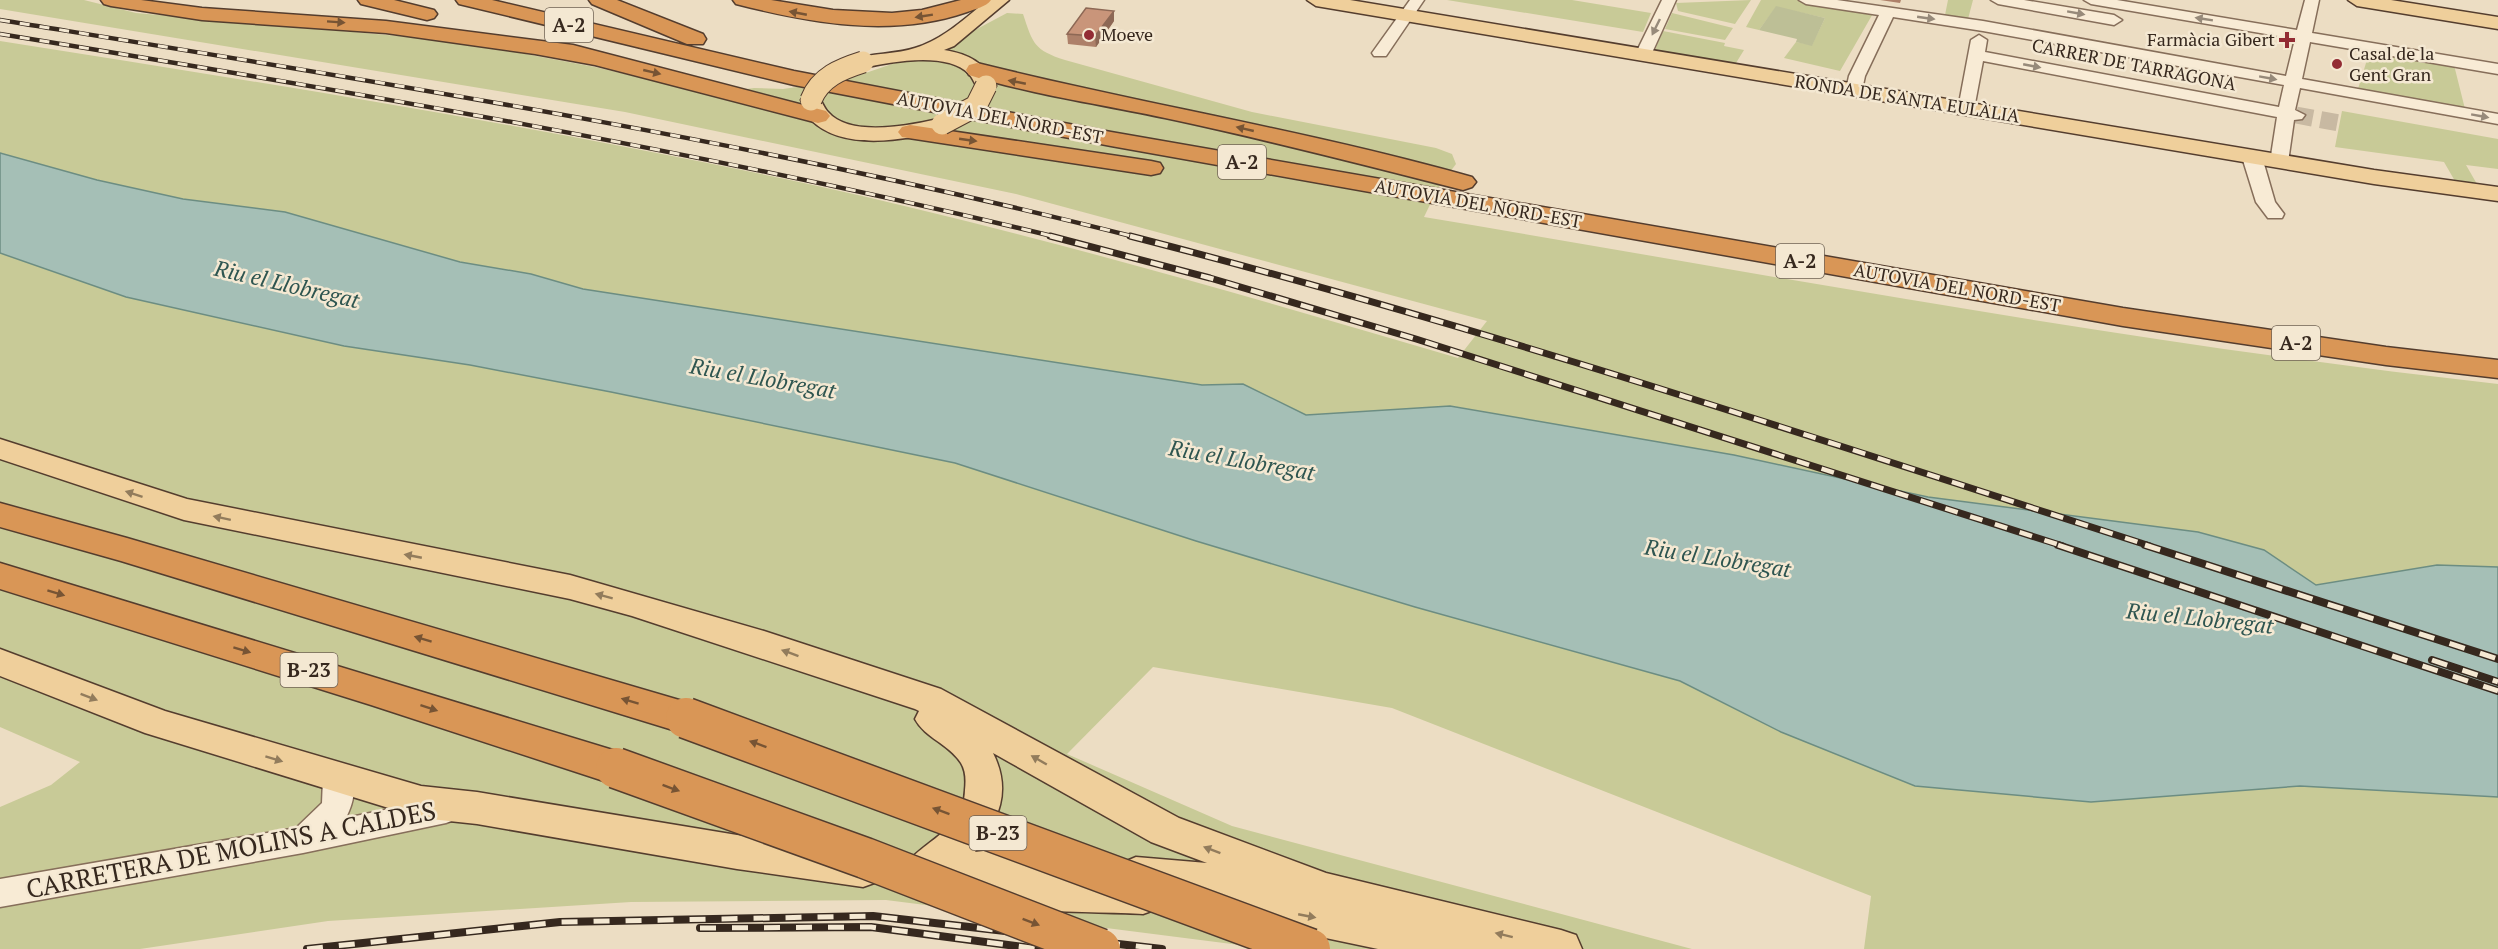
<svg xmlns="http://www.w3.org/2000/svg" width="2498" height="949" viewBox="0 0 2498 949" font-family="'PT Serif',serif">
<style>
.green{fill:#c8ca97}
.cemetery{fill:#bdbf96}
.water{fill:#a5bfb6;stroke:#6c8d82;stroke-width:1.5}
.lines{fill:none;stroke-linecap:round;stroke-linejoin:round}
.minor-tunnel{stroke:#c8b9a2;stroke-width:17;stroke-dasharray:17 8;stroke-linecap:butt}
.minor-casing{stroke:#866e5a;stroke-width:3}
.major-casing{stroke:#543d2e;stroke-width:3}
.highway-casing{stroke:#543d2e;stroke-width:3}
.minor{fill:#f8ebd5;fill-rule:evenodd}
.major{fill:#efcf9b;fill-rule:evenodd}
.highway{fill:#d99656;fill-rule:evenodd}
.rail-far2-casing{stroke:#36281e;stroke-width:4.5}
.rail-far1-casing{stroke:#36281e;stroke-width:7}
.rail-casing{stroke:#36281e;stroke-width:8}
.rail-far2{stroke:#f4e8d2;stroke-width:3;stroke-dasharray:10;stroke-linecap:butt}
.rail-far1{stroke:#f4e8d2;stroke-width:4.5;stroke-dasharray:13;stroke-linecap:butt}
.rail{stroke:#f4e8d2;stroke-width:5;stroke-dasharray:16;stroke-linecap:butt}
.major-bridge-casing{stroke:#543d2e;stroke-width:23;stroke-linecap:butt}
.highway-bridge-casing{stroke:#543d2e;stroke-width:43;stroke-linecap:butt}
.major-bridge{stroke:#efcf9b;stroke-width:21}
.highway-bridge{stroke:#d99656;stroke-width:40}
.wall{fill:#ad8069}
.shaded-wall{fill:#8d6855}
.building{fill:#c9957a;stroke:#8d6855;stroke-width:1.5}
.oneway{fill:#775434}
.oneway2{fill:#978a7a}
.oneway3{fill:#927c5c}
.poi-dot{fill:#932c34;stroke:#f4e8d2;stroke-width:2}
.labels{text-anchor:middle;stroke-width:5;stroke-linejoin:round;paint-order:stroke}
.far-poi-label{font-size:18px;fill:#36281e;stroke:#f4e8d2;text-anchor:start}
.far-street-label{font-size:18px;fill:#36281e;stroke:#f4e8d2}
.shield{fill:#f4e8d2;stroke:#6f6254;stroke-width:1.5}
.shield-label{font-size:20px;font-weight:bold;fill:#36281e}
.water-label{font-size:22px;font-style:italic;fill:#2e5550;stroke:#f4e8d2}
.near-street-label{font-size:26px;fill:#36281e;stroke:#f4e8d2}
</style>
<rect width="100%" height="100%" fill="#ecddc3"/>
<!-- green -->
<path class="green" d="M0,0h84l52,13 319,28 140,26 115,27 44,-6 29,1 62,-9 100,-34 62,-33 16,1c10,30 11,36 42,46l187,52 184,36 16,6 4,10 -18,24 -14,29c357,60 714,127 1074,167v183l-61,-2 -121,20 -52,-35 -66,-18 -270,-35 -194,-42 -283,-49 -145,9 -63,-31 -41,1 -619,-96 -52,-15 -71,-12 -175,-50 -102,-13 -86,-19 -97,-27v-112c272,43 544,86 813,144 218,48 431,110 645,173l29,-37 -471,-127 -391,-82 -625,-103z
M1447,0h125l79,13 -8,19z
M1751,0l-16,24 -57,-13 -2,-8z
M1761,0h45l69,10 -35,61 -56,-13 12,-16 16,3 13,-27 -49,-11 -17,23 -13,-3z
M1948,0h25l-5,19 -23,-4z
M1672,13l61,15 -8,12 -60,-11z
M1663,31l62,12 -1,3 20,4 -8,13 -81,-13z
M2370,50l84,15 11,44 -107,-20z
M2342,111l156,28v30l-32,-4 15,26 -22,-3 -15,-26 -109,-15z
M0,253l126,44 218,49 126,19 141,27 344,71 241,78 219,66 265,74 101,51 519,54 198,11v152h-634l7,-53 -479,-188 -239,-41 -86,87 165,72 460,123h-421l-385,-49 -255,2 -303,19 -188,28h-140v-142l51,-22 29,-23 -80,-35z"/>
<!-- cemetery -->
<path class="cemetery" d="M1776,6l49,12 -13,28 -16,-4 1,-3 -38,-9z"/>
<!-- water -->
<path class="water" d="M0,153l97,27 86,19 102,13 175,50 71,12 52,15 619,96 41,-1 63,31 144,-9 284,49 194,42 270,35 66,18 52,35 121,-20 61,2v230l-198,-11 -209,16 -176,-16 -134,-54 -101,-51 -265,-74 -219,-66 -241,-78 -344,-71 -141,-27 -126,-19 -218,-49 -126,-44z"/>
<g class="lines">
<!-- minor-tunnel -->
<path class="minor-tunnel" d="M2296,115l43,8"/>
<defs>
<path id="minor" d="M1410,0h14l-38,56h-12l-2,-3z
M1662,0h14l-25,55 -2,3h-12l-2,-3z
M1799,0h38l146,21 303,55 9,-37 -204,-35 -7,-4h33l180,30 8,-30h14l-7,33 186,31v10l-188,-32 -8,37 196,35v10l-198,-36 -5,22 10,5 -3,4 -8,1 -6,42 -9,5 -9,-5 7,-45 -294,-56 -9,48 -8,5 -8,-5 13,-69 8,-5 8,5 -2,12 294,55 5,-22 -301,-54 -90,-14 -28,59 -3,14 -8,5 -8,-5 3,-14 30,-61 -73,-11z
M1991,0h33l90,15 8,5 -8,5 -116,-21z
M2251,152l6,1 7,11 11,38 9,12 -2,4h-14l-12,-16 -14,-45z
M338,767l11,3c8,18 5,31 -3,48l100,-21 11,4 4,9 -4,9 -11,4 -143,30 -303,54v-28l296,-51 26,-25 1,-24 4,-9z"/>
<path id="major" d="M988,0h21l-55,46 -10,4c25,4 41,13 52,36l-3,4h-14c-4,-5 -6,-12 -10,-16 -22,-23 -78,-12 -106,-6l-7,-2 -3,-4 3,-4c19,-5 41,-4 59,-10 29,-9 50,-30 73,-48z
M1307,0h43l1024,170 124,17v14l-124,-17 -1058,-178z
M2348,0h43l107,17v12l-141,-23z
M811,94l7,2c4,5 6,12 10,16 22,26 85,13 114,6l8,1 3,5 -3,5c-41,10 -105,24 -139,-9 -5,-5 -7,-13 -10,-20l3,-4z
M0,439l187,60 383,76 194,56 177,58 238,129 147,55 235,57 15,5 6,14h-204l-81,-17 -79,-11 -14,-5 -6,-13 2,-5 -37,-3 -6,14 -14,5c-59,-3 -149,0 -202,-19l-5,-10 -16,7 -14,-6 -6,-12c15,-32 64,-40 65,-84 1,-10 1,-19 -4,-27 -12,-19 -36,-25 -46,-44l4,-8 -4,-2 -283,-93 -62,-17 -386,-79 -184,-61zM993,753l158,89 56,21 -71,-6 -14,6 -5,14 -30,-2 3,-5 -6,-12c-34,-13 -74,-11 -109,-6 24,-33 37,-61 18,-99z
M0,649l165,62 256,75 56,6 260,43 126,18 14,5 6,12 -6,12 -14,5 -126,-18 -260,-45 -56,-6 -276,-85 -145,-57z"/>
<path id="highway" d="M101,0h40l61,8 184,13 187,24 253,66 4,5 -4,5 -8,2 -223,-58 -60,-11 -149,-21 -184,-13 -91,-14 -7,-2z
M358,0h36l40,10 3,4 -3,4 -7,2 -66,-16z
M456,0h36l302,71 317,61 1012,176 263,39 112,13v18l-112,-13 -263,-39 -1012,-180 -317,-61 -335,-81z
M589,0h28l86,34 3,5 -3,5h-16l-95,-40z
M733,0h38l62,10 59,3 30,-3 39,-10h30c-5,7 -16,9 -24,12 -75,26 -157,11 -231,-8z
M977,63c164,41 332,68 495,114l4,5 -4,5 -9,3c-99,-25 -198,-51 -298,-72 -65,-14 -132,-23 -196,-43l-3,-5 3,-5z
M910,125l241,36 9,2 3,5 -3,5 -9,2 -249,-38 -4,-5 4,-5z
M0,503l127,35 559,164 14,5 6,11 -6,11 -14,5 -565,-173 -121,-34z
M0,563l616,188 14,5 6,12 -6,12 -14,5 -245,-80 -371,-116z"/>
</defs>
<!-- minor casing -->
<use href="#minor" class="minor-casing"/>
<!-- major casing -->
<use href="#major" class="major-casing"/>
<!-- highway casing -->
<use href="#highway" class="highway-casing"/>
<!-- minor -->
<use href="#minor" class="minor"/>
<!-- major -->
<use href="#major" class="major"/>
<!-- highway -->
<use href="#highway" class="highway"/>
<defs>
<path id="rail-far2" d="M0,20c380,62 762,122 1135,217
M0,34c354,58 707,118 1056,203"/>
<path id="rail-far1" d="M1050,236l160,42 206,61 647,207
M1130,236c344,88 682,201 1020,310"/>
<path id="rail" d="M2058,545l440,146
M2145,545l353,114
M2432,660l66,22
M700,928l171,-1 168,22
M307,949l253,-27 313,-6 289,33"/>
</defs>
<!-- rail-far2 casing -->
<use href="#rail-far2" class="rail-far2-casing"/>
<!-- rail-far1 casing -->
<use href="#rail-far1" class="rail-far1-casing"/>
<!-- rail casing -->
<use href="#rail" class="rail-casing"/>
<!-- rail-far2 -->
<use href="#rail-far2" class="rail-far2"/>
<!-- rail-far1 -->
<use href="#rail-far1" class="rail-far1"/>
<!-- rail -->
<use href="#rail" class="rail"/>
<defs>
<path id="major-bridge" d="M811,100c9,-23 30,-31 52,-38
M942,124l34,-18 10,-20"/>
<path id="highway-bridge" d="M686,718l624,231
M616,768l249,90 235,91"/>
</defs>
<!-- major-bridge casing -->
<use href="#major-bridge" class="major-bridge-casing"/>
<!-- highway-bridge casing -->
<use href="#highway-bridge" class="highway-bridge-casing"/>
<!-- major-bridge -->
<use href="#major-bridge" class="major-bridge"/>
<!-- highway-bridge -->
<use href="#highway-bridge" class="highway-bridge"/>
</g>
<!-- wall -->
<path class="wall" d="M1880,0h21l-1,3z
M1114,21l-18,26 -28,-3 -1,-10z"/>
<!-- shaded-wall -->
<path class="shaded-wall" d="M1114,11v10l-18,26 -1,-11z"/>
<!-- building -->
<path class="building" d="M1086,8l28,3 -19,25 -28,-2z"/>
<!-- one-way arrows -->
<defs><path id="oneway-solid" d="M-6-.8H1V-3.2L6.5 0L1 3.2V.8H-6Z" transform="scale(1.5)"/></defs>
<g class="oneway">
<use href="#oneway-solid" transform="translate(798 13) rotate(-169)"/>
<use href="#oneway-solid" transform="translate(924 16) rotate(171)"/>
<use href="#oneway-solid" transform="translate(336 22) rotate(4)"/>
<use href="#oneway-solid" transform="translate(652 72) rotate(13)"/>
<use href="#oneway-solid" transform="translate(1017 82) rotate(-169)"/>
<use href="#oneway-solid" transform="translate(1245 129) rotate(-167)"/>
<use href="#oneway-solid" transform="translate(968 140) rotate(8)"/>
<use href="#oneway-solid" transform="translate(56 593) rotate(17)"/>
<use href="#oneway-solid" transform="translate(423 639) rotate(-163)"/>
<use href="#oneway-solid" transform="translate(242 650) rotate(17)"/>
<use href="#oneway-solid" transform="translate(630 701) rotate(-163)"/>
<use href="#oneway-solid" transform="translate(429 708) rotate(18)"/>
<use href="#oneway-solid" transform="translate(758 744) rotate(-160)"/>
<use href="#oneway-solid" transform="translate(671 788) rotate(20)"/>
<use href="#oneway-solid" transform="translate(941 811) rotate(-160)"/>
<use href="#oneway-solid" transform="translate(1031 922) rotate(21)"/>
</g>
<g class="oneway2">
<use href="#oneway-solid" transform="translate(2076 13) rotate(10)"/>
<use href="#oneway-solid" transform="translate(1926 18) rotate(8)"/>
<use href="#oneway-solid" transform="translate(2204 19) rotate(-171)"/>
<use href="#oneway-solid" transform="translate(1656 27) rotate(116)"/>
<use href="#oneway-solid" transform="translate(2032 66) rotate(11)"/>
<use href="#oneway-solid" transform="translate(2268 78) rotate(10)"/>
<use href="#oneway-solid" transform="translate(2480 116) rotate(10)"/>
</g>
<g class="oneway3">
<use href="#oneway-solid" transform="translate(134 494) rotate(-162)"/>
<use href="#oneway-solid" transform="translate(222 518) rotate(-168)"/>
<use href="#oneway-solid" transform="translate(413 556) rotate(-169)"/>
<use href="#oneway-solid" transform="translate(604 596) rotate(-165)"/>
<use href="#oneway-solid" transform="translate(790 653) rotate(-160)"/>
<use href="#oneway-solid" transform="translate(89 697) rotate(21)"/>
<use href="#oneway-solid" transform="translate(274 759) rotate(17)"/>
<use href="#oneway-solid" transform="translate(1039 760) rotate(-150)"/>
<use href="#oneway-solid" transform="translate(1212 850) rotate(-159)"/>
<use href="#oneway-solid" transform="translate(1307 916) rotate(11)"/>
<use href="#oneway-solid" transform="translate(1504 935) rotate(-166)"/>
</g>
<!-- markers -->
<g class="poi-dot">
<circle cx="1089" cy="35" r="6"/>
<path d="M2284 31h6v6h6v6h-6v6h-6v-6h-6v-6h6z"/>
<circle cx="2337" cy="64" r="6"/>
</g>
<g class="labels">
<!-- far-poi labels -->
<g class="far-poi-label">
<text x="1101" y="41">Moeve</text>
<text x="2275" y="46" text-anchor="end">Farmàcia Gibert</text>
<text x="2349" y="60">Casal de la<tspan x="2349" dy="21">Gent Gran</tspan></text>
</g>
<!-- far-street labels -->
<g class="far-street-label">
<text transform="translate(2134 65) rotate(11)" y="6">CARRER DE TARRAGONA</text>
<text transform="translate(1907 99) rotate(9)" y="6">RONDA DE SANTA EULÀLIA</text>
<text transform="translate(1000 118) rotate(11)" y="6">AUTOVIA DEL NORD-EST</text>
<text transform="translate(1478 204) rotate(10)" y="6">AUTOVIA DEL NORD-EST</text>
<text transform="translate(1957 288) rotate(10)" y="6">AUTOVIA DEL NORD-EST</text>
</g>
<!-- shield labels -->
<g class="shield">
<rect x="545" y="8" width="48" height="34" rx="4.5"/>
<rect x="1218" y="145" width="48" height="34" rx="4.5"/>
<rect x="1776" y="244" width="48" height="34" rx="4.5"/>
<rect x="2272" y="326" width="48" height="34" rx="4.5"/>
<rect x="280.5" y="653" width="57" height="34" rx="4.5"/>
<rect x="969.5" y="816" width="57" height="34" rx="4.5"/>
</g>
<g class="shield-label">
<text x="569" y="32">A-2</text>
<text x="1242" y="169">A-2</text>
<text x="1800" y="268">A-2</text>
<text x="2296" y="350">A-2</text>
<text x="309" y="677">B-23</text>
<text x="998" y="840">B-23</text>
</g>
<!-- water labels -->
<g class="water-label">
<text transform="translate(287 284) rotate(13)" y="8">Riu el Llobregat</text>
<text transform="translate(763 378) rotate(10)" y="8">Riu el Llobregat</text>
<text transform="translate(1242 460) rotate(10)" y="8">Riu el Llobregat</text>
<text transform="translate(1718 558) rotate(9)" y="8">Riu el Llobregat</text>
<text transform="translate(2200 618) rotate(6)" y="8">Riu el Llobregat</text>
</g>
<!-- near-street labels -->
<g class="near-street-label">
<text transform="translate(231 850) rotate(-11)" y="9">CARRETERA DE MOLINS A CALDES</text>
</g>
</g>
</svg>
